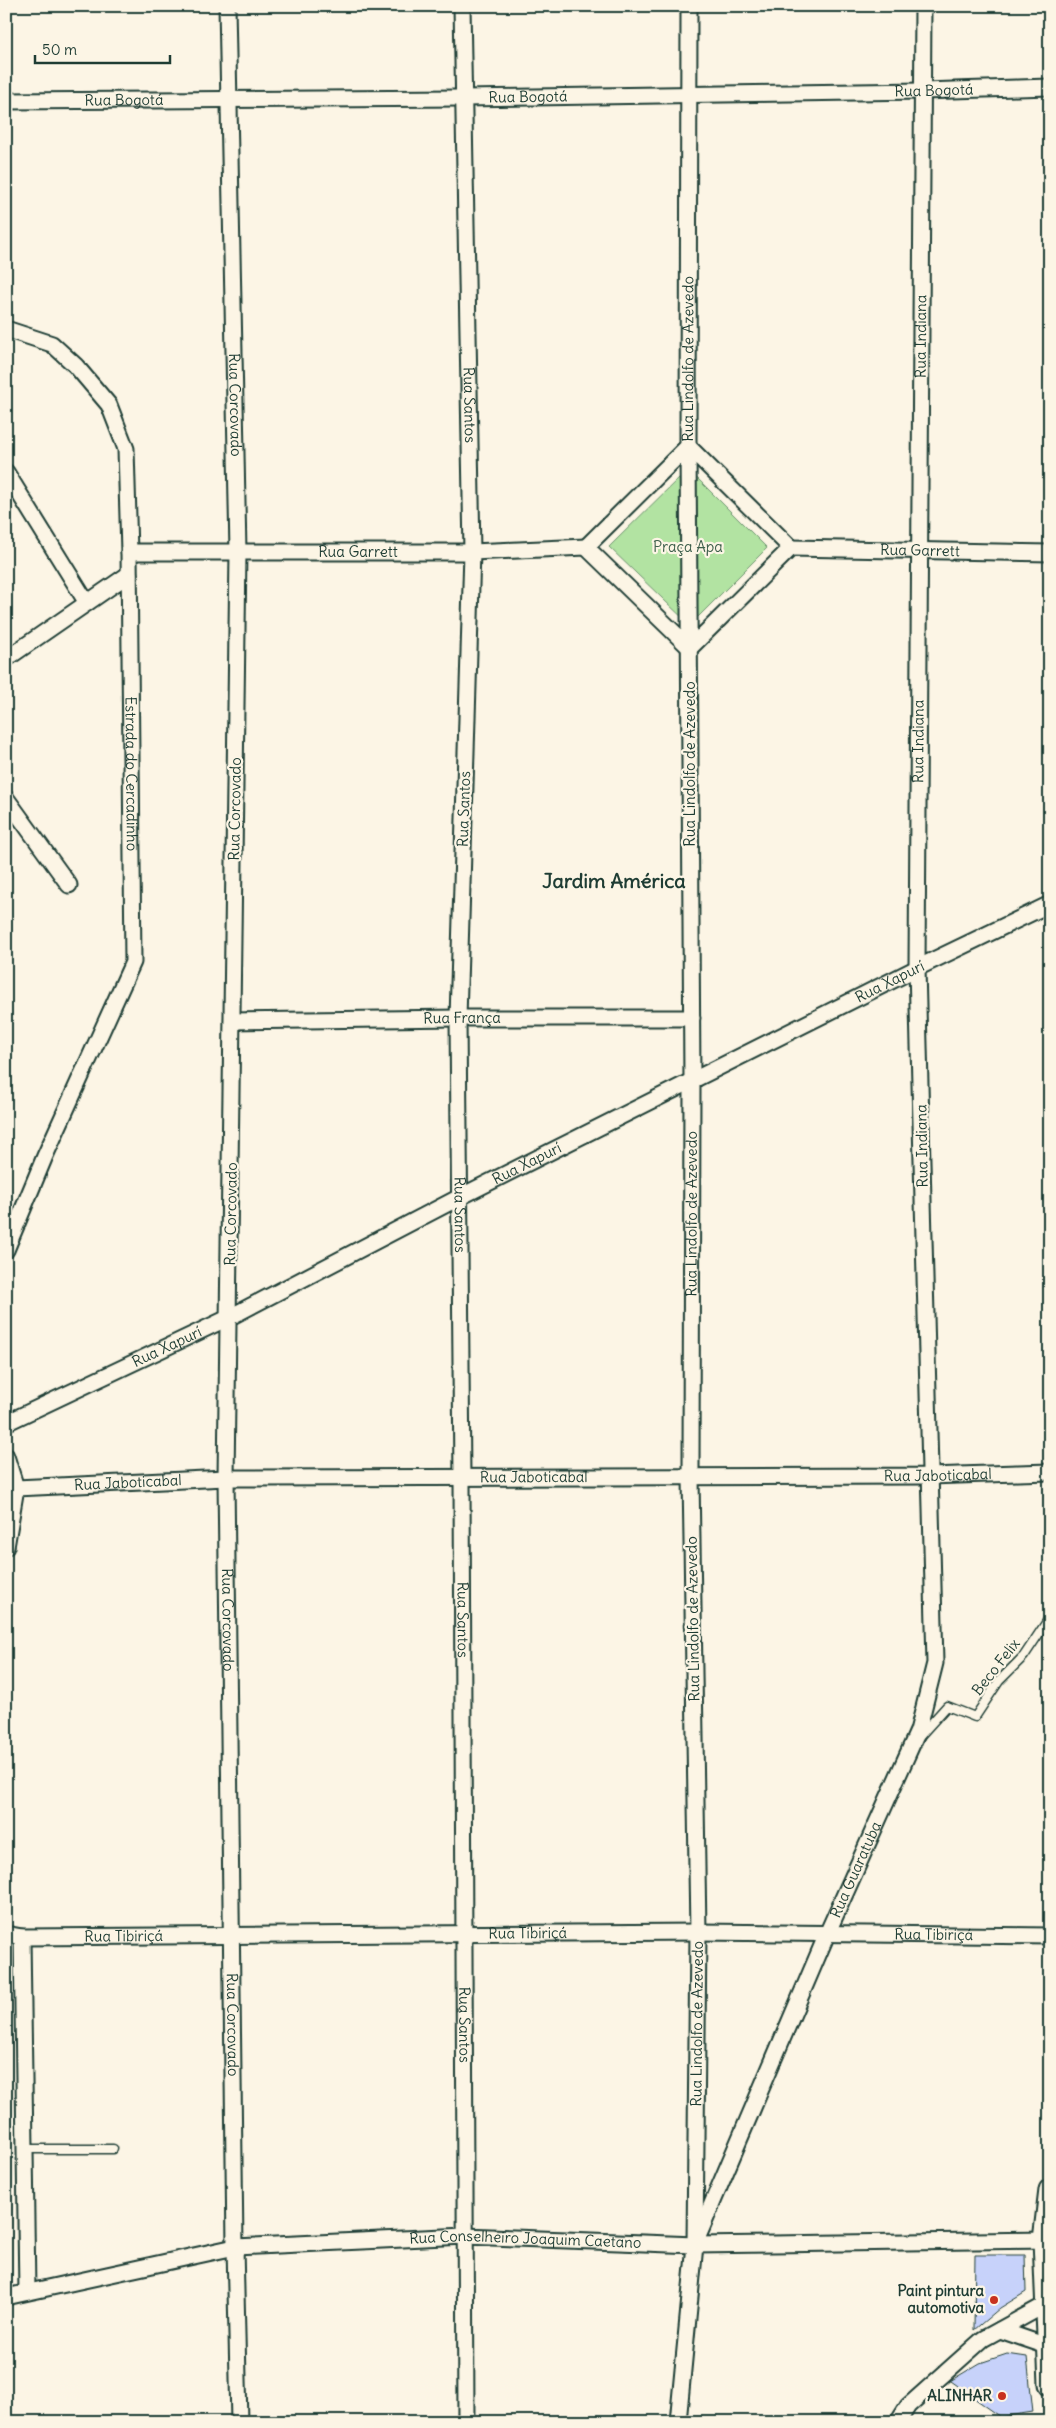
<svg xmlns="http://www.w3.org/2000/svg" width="1056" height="2428" viewBox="0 0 1056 2428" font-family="Delius,sans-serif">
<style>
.green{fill:#b2e3a2;stroke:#68906b}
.building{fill:#c7d2fa;stroke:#1f3d34}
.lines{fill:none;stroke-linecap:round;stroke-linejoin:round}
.service-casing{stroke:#1f3d34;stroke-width:11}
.minor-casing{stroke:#1f3d34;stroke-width:19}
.secondary-casing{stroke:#1f3d34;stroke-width:25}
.service{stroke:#fcf5e5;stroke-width:8}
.minor{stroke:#fcf5e5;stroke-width:15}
.secondary{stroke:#fcf5e5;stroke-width:21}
.poi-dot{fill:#c8321e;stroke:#fcf5e5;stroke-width:2}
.labels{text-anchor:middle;stroke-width:4.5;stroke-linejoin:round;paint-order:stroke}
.street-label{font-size:15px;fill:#1f3d34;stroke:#fcf5e5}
.park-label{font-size:15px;fill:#3c5e4a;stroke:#fcf5e5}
.poi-label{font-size:15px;font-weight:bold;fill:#1f3d34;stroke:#fcf5e5;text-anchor:end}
.district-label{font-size:20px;font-weight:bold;fill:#1f3d34;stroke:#fcf5e5}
</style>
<rect width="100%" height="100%" fill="#fcf5e5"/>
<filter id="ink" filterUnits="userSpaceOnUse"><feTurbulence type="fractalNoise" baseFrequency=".02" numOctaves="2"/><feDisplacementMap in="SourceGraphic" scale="10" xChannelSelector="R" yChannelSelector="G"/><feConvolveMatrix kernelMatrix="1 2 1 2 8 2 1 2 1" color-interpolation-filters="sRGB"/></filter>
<g filter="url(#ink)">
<!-- green -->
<path class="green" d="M688,469l79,79 -77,77 -81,-78z"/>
<!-- building -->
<path class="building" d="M975,2255h50l1,37 -26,16 -26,22z
M1007,2354l20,3 6,55 -32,5 -51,-36 30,-18z"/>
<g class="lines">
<defs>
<path id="service" d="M919,1737l28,-31 28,11 24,-36 25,-25 26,-39
M24,2149h89"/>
<g id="minor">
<path id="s1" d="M227,6l11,546 -12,926 9,769 4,175"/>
<path id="s2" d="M462,6l10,546 -14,466 4,461 4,943"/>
<path id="s3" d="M6,101l456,-3 461,-7 127,-4"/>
<path id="s4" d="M6,329l46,15 24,22 33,39 17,44 3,103 4,410 -88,194 -39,94"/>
<path d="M688,446l103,102 -101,100 -104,-101z"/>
<path d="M6,472l81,131"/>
<path id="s5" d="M791,548l259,5"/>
<path id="s6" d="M129,552h343l114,-5"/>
<path d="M6,659l123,-85"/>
<path d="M6,798l63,87"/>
<path id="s7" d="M233,1021l225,-3h234"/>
<path id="s8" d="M6,1423l224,-106 230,-120 457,-229 133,-64"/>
<path d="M6,1456l10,32 -10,59"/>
<path id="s9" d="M16,1488l210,-10 704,-2 120,-4"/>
<path id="s10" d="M6,1934l16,3 676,-5 352,4"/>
<path d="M22,1937l5,354"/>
<path id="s11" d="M697,2239l130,-305 91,-203 17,-68 -18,-695 6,-962"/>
<path id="s12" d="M6,2297l229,-50 230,-11 230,9 355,-5"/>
<path d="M1000,2330l47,16"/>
<path id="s13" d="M678,2422l17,-177 3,-313 -7,-455 1,-396 -4,-635 1,-440"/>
<path d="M898,2422l10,-16 75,-67 62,-34"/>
</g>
<path id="secondary" d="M1050,2190l-6,50 6,144"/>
</defs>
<!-- service casing -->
<use href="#service" class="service-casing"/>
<!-- minor casing -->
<use href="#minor" class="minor-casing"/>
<!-- secondary casing -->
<use href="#secondary" class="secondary-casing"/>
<!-- service -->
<use href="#service" class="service"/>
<!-- minor -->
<use href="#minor" class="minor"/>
<!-- secondary -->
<use href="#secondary" class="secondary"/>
</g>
</g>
<!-- markers -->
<g class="poi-dot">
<circle cx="994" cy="2300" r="5"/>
<circle cx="1002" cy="2396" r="5"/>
</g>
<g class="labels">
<!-- street labels -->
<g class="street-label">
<text dy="5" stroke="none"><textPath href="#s3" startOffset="928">Rua Bogotá</textPath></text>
<text dy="5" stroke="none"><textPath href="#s3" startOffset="522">Rua Bogotá</textPath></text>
<text dy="5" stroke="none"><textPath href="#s3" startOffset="118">Rua Bogotá</textPath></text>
<text dy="5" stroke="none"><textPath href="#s11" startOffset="1951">Rua Indiana</textPath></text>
<text dy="5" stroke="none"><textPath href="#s13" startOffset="2064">Rua Lindolfo de Azevedo</textPath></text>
<text dy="5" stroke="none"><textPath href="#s1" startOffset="399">Rua Corcovado</textPath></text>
<text dy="5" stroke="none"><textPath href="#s2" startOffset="399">Rua Santos</textPath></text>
<text dy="5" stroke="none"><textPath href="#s5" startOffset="129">Rua Garrett</textPath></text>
<text dy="5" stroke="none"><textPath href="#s6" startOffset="229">Rua Garrett</textPath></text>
<text dy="5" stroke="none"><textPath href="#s11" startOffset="1546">Rua Indiana</textPath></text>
<text transform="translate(690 764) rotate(-90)" y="5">Rua Lindolfo de Azevedo</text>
<text dy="5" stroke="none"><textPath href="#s4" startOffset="504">Estrada do Cercadinho</textPath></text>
<text transform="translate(235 809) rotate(-89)" y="5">Rua Corcovado</text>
<text transform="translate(464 809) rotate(-88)" y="5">Rua Santos</text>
<text dy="5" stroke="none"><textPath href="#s8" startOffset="988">Rua Xapurí</textPath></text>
<text dy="5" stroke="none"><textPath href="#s7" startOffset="229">Rua França</textPath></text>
<text transform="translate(922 1146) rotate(-91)" y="5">Rua Indiana</text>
<text dy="5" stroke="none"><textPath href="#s8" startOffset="582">Rua Xapurí</textPath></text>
<text transform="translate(231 1214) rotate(-89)" y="5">Rua Corcovado</text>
<text dy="5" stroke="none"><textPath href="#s2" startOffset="1209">Rua Santos</textPath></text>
<text dy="5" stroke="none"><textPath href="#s13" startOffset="1209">Rua Lindolfo de Azevedo</textPath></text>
<text dy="5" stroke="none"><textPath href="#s8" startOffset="178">Rua Xapurí</textPath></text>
<text dy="5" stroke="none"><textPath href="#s9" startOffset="922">Rua Jaboticabal</textPath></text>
<text dy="5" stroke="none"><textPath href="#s9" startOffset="518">Rua Jaboticabal</textPath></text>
<text dy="5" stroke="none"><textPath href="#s9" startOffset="112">Rua Jaboticabal</textPath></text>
<text dy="5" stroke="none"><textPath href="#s1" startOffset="1614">Rua Corcovado</textPath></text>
<text dy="5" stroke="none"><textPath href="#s2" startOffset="1614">Rua Santos</textPath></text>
<text transform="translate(693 1619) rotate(-91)" y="5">Rua Lindolfo de Azevedo</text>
<text transform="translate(996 1667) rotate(-52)" y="5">Beco Felix</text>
<text dy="5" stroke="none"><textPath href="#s11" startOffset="402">Rua Guaratuba</textPath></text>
<text dy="5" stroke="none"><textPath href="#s10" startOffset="522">Rua Tibiriçá</textPath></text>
<text dy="5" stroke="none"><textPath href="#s10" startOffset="928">Rua Tibiriçá</textPath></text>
<text dy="5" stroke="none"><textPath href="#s10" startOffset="118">Rua Tibiriçá</textPath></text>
<text dy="5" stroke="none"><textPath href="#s1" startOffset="2019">Rua Corcovado</textPath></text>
<text dy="5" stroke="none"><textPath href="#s2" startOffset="2019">Rua Santos</textPath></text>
<text dy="5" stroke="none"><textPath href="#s13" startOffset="399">Rua Lindolfo de Azevedo</textPath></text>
<text dy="5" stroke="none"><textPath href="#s12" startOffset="525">Rua Conselheiro Joaquim Caetano</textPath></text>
</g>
<!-- park labels -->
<g class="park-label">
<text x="688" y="552">Praça Apa</text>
</g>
<!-- poi labels -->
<g class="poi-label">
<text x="984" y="2296">Paint pintura<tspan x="984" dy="17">automotiva</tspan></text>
<text x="992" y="2401">ALINHAR</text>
</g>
<!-- district labels -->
<g class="district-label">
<text x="614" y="888">Jardim América</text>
</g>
</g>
<!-- margin -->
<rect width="1056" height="2428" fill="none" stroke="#fcf5e5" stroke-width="25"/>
<rect x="12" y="12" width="1031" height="2403" fill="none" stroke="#1f3d34" stroke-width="2" filter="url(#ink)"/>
<!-- scale -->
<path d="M35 55v8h135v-8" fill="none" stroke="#1f3d34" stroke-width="2.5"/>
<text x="42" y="55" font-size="15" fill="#1f3d34" stroke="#fcf5e5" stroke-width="4" paint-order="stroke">50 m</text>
</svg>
